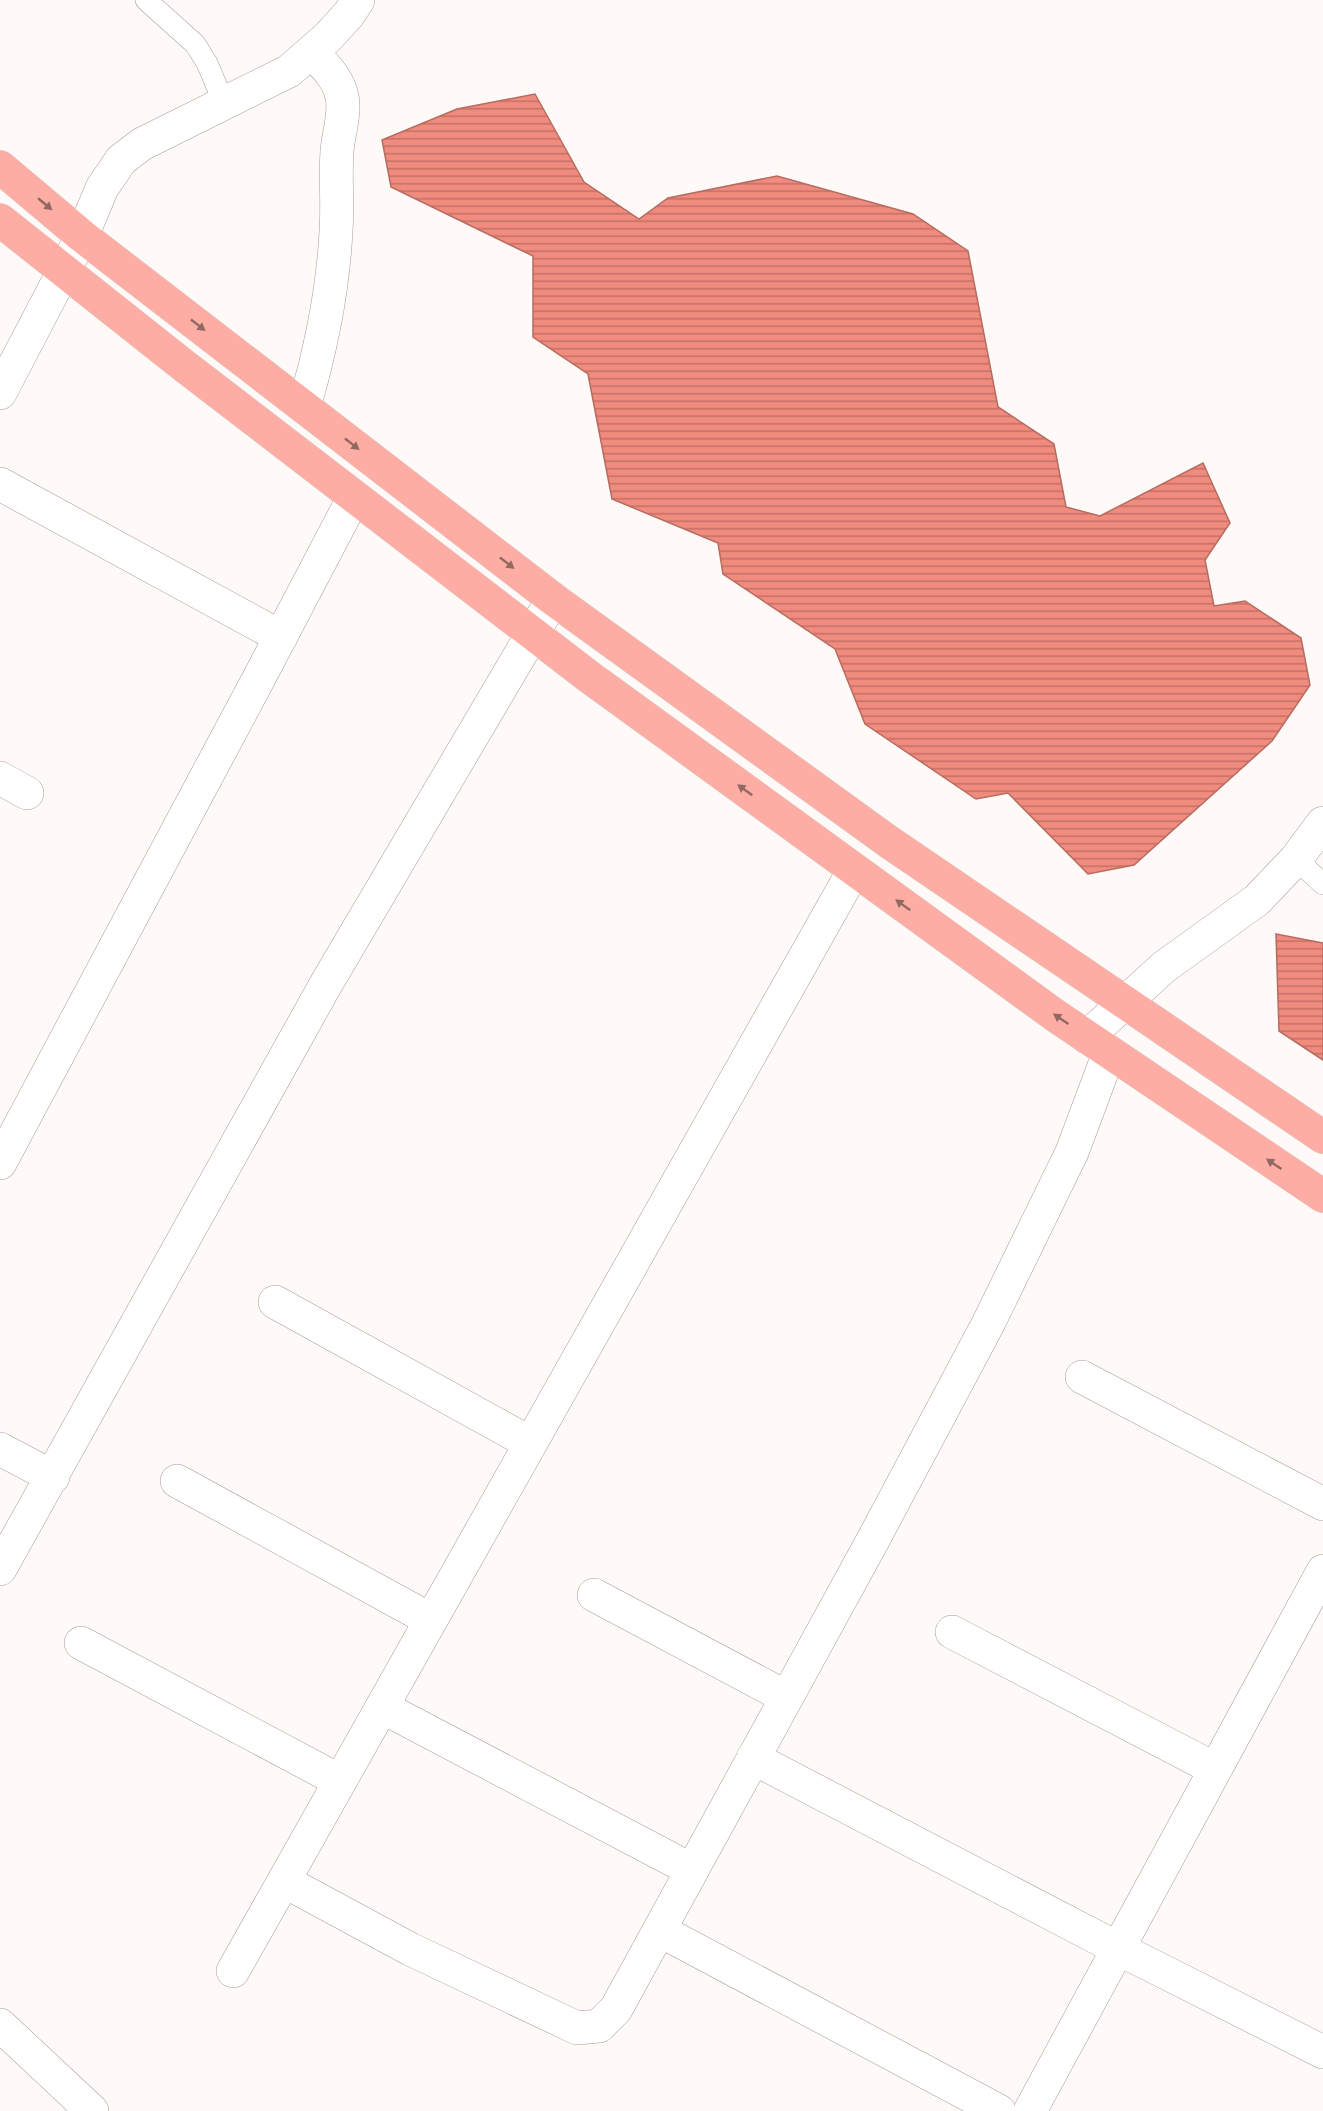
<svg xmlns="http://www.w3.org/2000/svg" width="1323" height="2111" viewBox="0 0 1323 2111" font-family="Poppins,sans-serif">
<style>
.water{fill:url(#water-rules);stroke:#b56c62;stroke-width:1.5}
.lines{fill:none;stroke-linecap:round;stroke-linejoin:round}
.lane-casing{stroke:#a89b99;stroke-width:22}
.street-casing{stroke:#a89b99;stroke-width:34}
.primary-casing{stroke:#d8d7d7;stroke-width:34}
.lane{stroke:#fff;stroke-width:21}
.street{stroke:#fff;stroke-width:33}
.primary{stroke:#fdada3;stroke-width:33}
.oneway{fill:#926862}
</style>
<defs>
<pattern id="water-rules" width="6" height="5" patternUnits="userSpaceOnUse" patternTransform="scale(1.5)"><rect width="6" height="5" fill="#f18b7d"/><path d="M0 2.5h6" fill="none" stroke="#c37166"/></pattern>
</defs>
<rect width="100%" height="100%" fill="#fff9f8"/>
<!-- water -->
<path class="water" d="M535,94l49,88 55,37 29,-21 109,-22 136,38 55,37 30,156 56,37 12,63 34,9 103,-53 27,60 -25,37 9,46 31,-5 56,37 9,47 -38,56 -138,124 -46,9 -80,-81 -32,6 -111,-75 -30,-75 -112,-75 -5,-31 -106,-44 -24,-125 -55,-37v-81l-142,-69 -9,-47 75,-31z
M1276,934l47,9v117l-44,-29z"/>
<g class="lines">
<defs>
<path id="lane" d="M146,0l49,44 12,19 17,40
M1296,859l27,25"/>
<path id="street" d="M0,393l82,-157 20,-48 19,-28 21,-16 147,-73 39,-34 21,-23 9,-14
M304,407c17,-58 29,-116 32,-176 2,-27 -1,-53 1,-79 1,-19 10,-41 4,-59 -4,-16 -18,-29 -29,-41
M0,484l281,153
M0,778l27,15
M1087,1037l77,-70 93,-67 39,-41 27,-36
M0,1163l259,-485 95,-181
M275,1302l255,141
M1082,1377l241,127
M0,1449l53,28
M177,1481l254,139
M0,1569l326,-585 227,-385
M594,1595l192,102
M952,1632l263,137
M81,1643l259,138
M382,1707l310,163
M753,1758l364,190 206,104
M284,1881l126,68 167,79 22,-2 17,-17 257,-469 115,-216 84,-172 37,-99
M659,1930l340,181
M233,1971l621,-1101
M0,2025l92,86
M1030,2111l293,-540"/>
<path id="primary" d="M0,167l82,69 471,363 336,243 434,295
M0,220l183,145 405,311 468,340 267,180"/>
</defs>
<!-- lane casing -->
<use href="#lane" class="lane-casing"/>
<!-- street casing -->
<use href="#street" class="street-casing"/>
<!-- primary casing -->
<use href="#primary" class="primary-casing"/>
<!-- lane -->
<use href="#lane" class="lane"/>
<!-- street -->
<use href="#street" class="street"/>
<!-- primary -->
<use href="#primary" class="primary"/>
</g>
<!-- one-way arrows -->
<defs><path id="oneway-solid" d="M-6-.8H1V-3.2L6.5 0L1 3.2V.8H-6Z" transform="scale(1.5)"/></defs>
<g class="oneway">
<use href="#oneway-solid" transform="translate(45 204) rotate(40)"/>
<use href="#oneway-solid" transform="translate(198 325) rotate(38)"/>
<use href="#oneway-solid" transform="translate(352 444) rotate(38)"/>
<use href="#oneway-solid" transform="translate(507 563) rotate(38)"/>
<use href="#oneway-solid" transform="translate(745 790) rotate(-144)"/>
<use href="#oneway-solid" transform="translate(903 905) rotate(-144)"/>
<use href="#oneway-solid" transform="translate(1061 1019) rotate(-146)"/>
<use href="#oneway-solid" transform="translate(1274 1164) rotate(-146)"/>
</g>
</svg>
